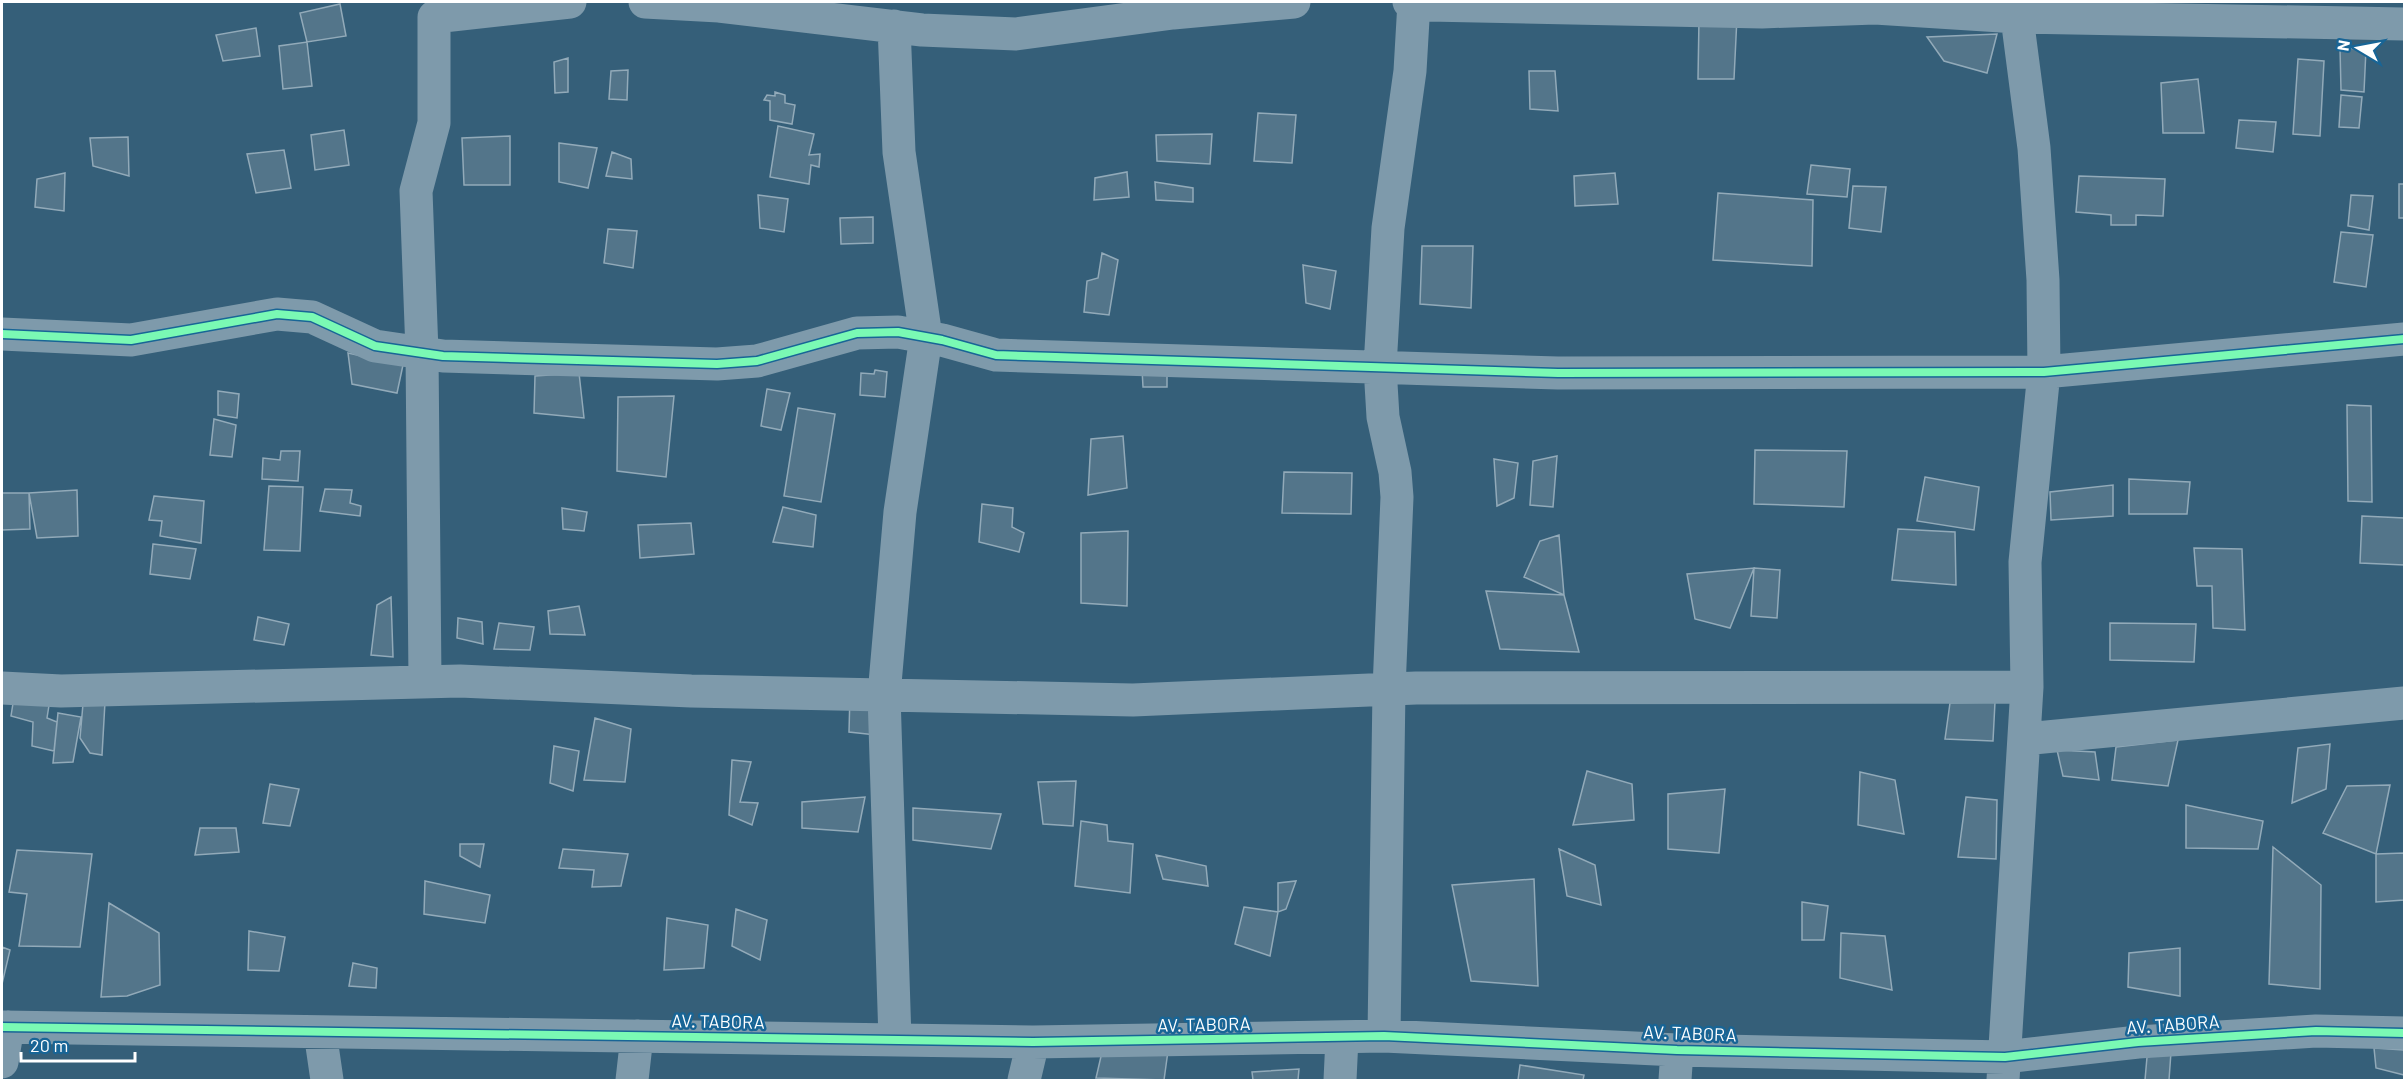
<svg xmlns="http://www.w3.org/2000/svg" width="2406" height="1082" viewBox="0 0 2406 1082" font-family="Barlow,sans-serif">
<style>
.building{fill:#53758a;stroke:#92aab9;stroke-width:1.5}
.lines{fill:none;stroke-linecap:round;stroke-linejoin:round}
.minor{stroke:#7e9aab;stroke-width:33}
.cycleway-casing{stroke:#186596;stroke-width:11}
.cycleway{stroke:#7af9b4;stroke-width:8}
.labels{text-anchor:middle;stroke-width:5;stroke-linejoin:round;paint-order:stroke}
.street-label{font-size:18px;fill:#fff;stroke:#186596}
</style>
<rect width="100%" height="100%" fill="#355f79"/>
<!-- building -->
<path class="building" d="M340,4l6,32 -39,6 -7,-29z
M1737,17l-3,62h-36l1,-60z
M256,28l4,28 -37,5 -7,-26z
M1997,34l-10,39 -43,-12 -17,-24z
M307,42l5,44 -29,3 -4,-43z
M2340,48l26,1 -2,43 -23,-2z
M568,58v34l-13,1 -1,-31z
M2298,59l26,2 -4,75 -27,-2z
M628,70l-1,30 -18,-1 2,-28z
M1529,71h26l3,40 -28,-2z
M2198,79l6,54h-41l-2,-50z
M775,92l10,3v8l10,2 -3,19 -22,-4v-19l-6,-1 3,-5 8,1z
M2341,95l21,2 -3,31 -20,-1z
M1258,113l38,2 -4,48 -38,-2z
M2239,120l37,2 -3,30 -37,-4z
M778,126l36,8 -5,21 11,-1 -1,13 -8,-2 -2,19 -39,-7z
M344,130l5,35 -34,5 -4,-35z
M1212,134l-2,30 -53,-3 -1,-26z
M510,136v49h-46l-2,-47z
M128,137l1,39 -36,-10 -3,-28z
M559,143l38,5 -9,40 -29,-6z
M284,150l7,38 -35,5 -9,-39z
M612,152l19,7 1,20 -26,-3z
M1811,165l39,4 -3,28 -40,-3z
M1127,172l2,25 -35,3 1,-22z
M65,173l-1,38 -29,-4 2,-28z
M1615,173l3,31 -43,2 -1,-30z
M2079,176l86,3 -2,37 -27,-1v10h-25v-10l-35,-3z
M1155,182l38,6v14l-37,-2z
M2399,184h5v34h-5z
M1853,186l33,1 -5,45 -32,-4z
M1718,193l95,7 -1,66 -99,-6z
M758,195l30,4 -4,33 -24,-4z
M2351,195l22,1 -4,34 -21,-4z
M873,217v26l-32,1 -1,-26z
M608,229l29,2 -4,37 -29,-5z
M2341,232l32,3 -7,52 -32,-5z
M1422,246h51l-2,62 -51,-4z
M1102,253l16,7 -9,55 -25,-3 3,-31 11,-3z
M1303,265l33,6 -6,38 -24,-6z
M348,353l55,12 -6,28 -45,-9z
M1167,368v19h-24l-1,-18z
M875,370l12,2 -2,25 -25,-2 1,-22 13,1z
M579,373l5,45 -50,-5 1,-37z
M767,389l23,4 -9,37 -20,-4z
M218,391l21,3 -2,24 -19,-3z
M674,396l-8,81 -49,-6 1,-74z
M2347,405l24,1 1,96 -24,-1z
M798,408l37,6 -14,88 -37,-6z
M214,419l22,6 -4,32 -22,-2z
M1123,436l4,52 -39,7 3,-56z
M1755,450l92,1 -3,56 -90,-3z
M281,451h19l-2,30 -36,-2 1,-21 17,2z
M1557,456l-4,51 -23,-2 3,-44z
M1494,459l24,4 -4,35 -17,8z
M1284,472l68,1 -1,41 -69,-1z
M1925,477l54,10 -5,43 -57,-9z
M2129,479l61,3 -3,32h-58z
M2113,485v31l-62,4 -1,-28z
M269,486l34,1 -3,64 -36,-1z
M325,489l27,1 -2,13 11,3 -1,10 -40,-5z
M77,490l1,46 -41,2 -8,-45z
M2,493h27l1,36 -28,1z
M154,496l50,5 -3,42 -41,-7 2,-15 -13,-1z
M982,504l31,4 -1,19 12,6 -5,19 -40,-10z
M783,507l33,8 -3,32 -40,-5z
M562,508l25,4 -3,19 -21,-2z
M2362,516l42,2v47l-44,-2z
M691,523l3,31 -54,4 -2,-33z
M1898,529l57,3 1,53 -64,-5z
M1128,531l-1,75 -46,-3v-70z
M1559,535l5,60 -40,-18 16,-36z
M153,544l43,5 -6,30 -40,-5z
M2194,548l48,1 3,81 -32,-2 -1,-42h-15z
M1754,568l26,2 -3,48 -26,-2z
M1754,568l-24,60 -35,-9 -8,-45z
M1486,591l78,4 15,57 -79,-3z
M391,597l2,60 -22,-2 6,-50z
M579,606l6,29 -35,-1 -2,-23z
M258,617l31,7 -5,21 -30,-5z
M458,618l24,4 1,22 -26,-6z
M499,623l35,4 -4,23 -36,-1z
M2110,623l86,1 -2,38 -84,-2z
M850,694l34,9 -8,32 -27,-3z
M14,697l36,2 -3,19 10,4 -3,29 -22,-5 1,-24 -22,-6z
M105,702l-3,53 -12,-2 -10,-15 3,-34z
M1995,702l-2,39 -48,-2 5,-36z
M58,713l23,4 -8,45 -20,1z
M595,718l36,11 -6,53 -41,-2z
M2178,740l-10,46 -56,-6 4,-33z
M2330,744l-4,45 -34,14 6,-55z
M554,746l25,5 -6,40 -23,-8z
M2057,750l38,2 4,28 -36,-4z
M732,760l19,2 -11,40 18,1 -6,22 -23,-10z
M1587,771l45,13 2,36 -61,5z
M1860,772l35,8 9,54 -46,-9z
M1076,781l-3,45 -30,-2 -5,-42z
M270,784l29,5 -9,37 -27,-3z
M2390,785l-14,69 -53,-21 24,-47z
M1725,789l-6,64 -51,-4v-55z
M865,797l-7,35 -56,-4v-26z
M1966,797l31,3 -1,59 -38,-2z
M2186,805l77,16 -5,28 -72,-1z
M913,808l88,6 -10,35 -78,-9z
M1081,821l26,4 1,16 25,3 -3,49 -55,-7z
M200,828h36l3,24 -44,3z
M460,844h24l-4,23 -20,-11z
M2273,847l48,38 -1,104 -51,-5z
M563,849l65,5 -7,32 -29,1 2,-17 -35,-2z
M1559,849l36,16 6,40 -34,-9z
M17,850l75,4 -12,93 -61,-1 8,-52 -18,-2z
M2404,853v47l-28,2v-48z
M1156,855l50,11 2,20 -45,-7z
M1534,879l4,107 -67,-5 -19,-96z
M425,881l65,14 -5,28 -61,-9z
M1296,881l-10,28 -8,3v-29z
M1802,902l26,4 -4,34h-22z
M109,903l50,30 1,52 -33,11 -26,1z
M1244,907l34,5 -8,44 -35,-12z
M736,909l31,11 -7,40 -28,-14z
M667,918l41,7 -4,43 -40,2z
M249,931l36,6 -6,34 -31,-1z
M1841,933l44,3 7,54 -52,-12z
M2,947l8,3 -8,34z
M2180,948v48l-52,-9 1,-34z
M353,963l24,5 -1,20 -27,-2z
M2374,1048l30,2v25l-28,-7z
M1168,1051l-4,29 -68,-2 6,-26z
M2171,1052l-2,28h-24l2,-23z
M1520,1065l64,10 -1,5h-65z
M1299,1069l-1,11h-45l-1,-8z"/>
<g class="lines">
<!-- minor -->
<path class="minor" d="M645,2l74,4 203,24 94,4 157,-21 121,-11
M1409,2l19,3 334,7 113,-4 142,9 387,7
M894,26l5,126 27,185 -26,175 -16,183 11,345
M2,334l129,6 146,-26 35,3 63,29 68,10 274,8 40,-3 100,-28 41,-1 44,8 54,15 562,18 486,-1 360,-33
M425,681l-3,-329 -6,-161 18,-68v-106l136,-15
M2,688l59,3 399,-10 231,10 442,9 283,-12 611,-1
M2024,739l380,-36
M2,1027l1031,15 351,-6 293,14 328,7 133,-15 178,-11 88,2
M320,1032l7,48
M1384,1036l5,-347 8,-192 -2,-25 -12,-55 -3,-50 8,-139 22,-157 4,-69
M2,1062l6,-35
M632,1080l5,-44
M1024,1080l9,-38
M1340,1080l2,-42
M1675,1080l2,-30
M2003,1080l24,-393 -2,-125 19,-190 -1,-92 -9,-132 -19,-146"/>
<defs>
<path id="cycleway" d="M2,334l129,6 146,-26 35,3 63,29 68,10 274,8 40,-3 100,-28 41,-1 44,8 54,15 562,18 486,-1 360,-33
M2,1027l1031,15 351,-6 293,14 328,7 133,-15 178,-11 88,2"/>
</defs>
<!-- cycleway casing -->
<use href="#cycleway" class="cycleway-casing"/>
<!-- cycleway -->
<use href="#cycleway" class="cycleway"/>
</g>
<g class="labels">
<!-- street labels -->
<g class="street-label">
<text transform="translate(718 1022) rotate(1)" y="6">AV. TABORA</text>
<text transform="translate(1204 1025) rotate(-1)" y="6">AV. TABORA</text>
<text transform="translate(2173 1025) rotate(-4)" y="6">AV. TABORA</text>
<text transform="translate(1690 1034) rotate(2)" y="6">AV. TABORA</text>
</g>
</g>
<!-- border -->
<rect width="2406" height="1082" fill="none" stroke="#ffffff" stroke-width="6"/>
<!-- north arrow -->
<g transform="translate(2358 48) rotate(280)" stroke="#186596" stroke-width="4.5" paint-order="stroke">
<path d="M0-4.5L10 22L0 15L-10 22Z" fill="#ffffff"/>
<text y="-9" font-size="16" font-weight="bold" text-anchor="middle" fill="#ffffff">N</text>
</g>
<!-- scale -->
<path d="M21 1052v9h114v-9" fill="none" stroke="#ffffff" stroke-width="3"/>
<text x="30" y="1052" font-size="18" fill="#ffffff" stroke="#186596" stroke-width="4.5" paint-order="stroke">20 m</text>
</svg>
